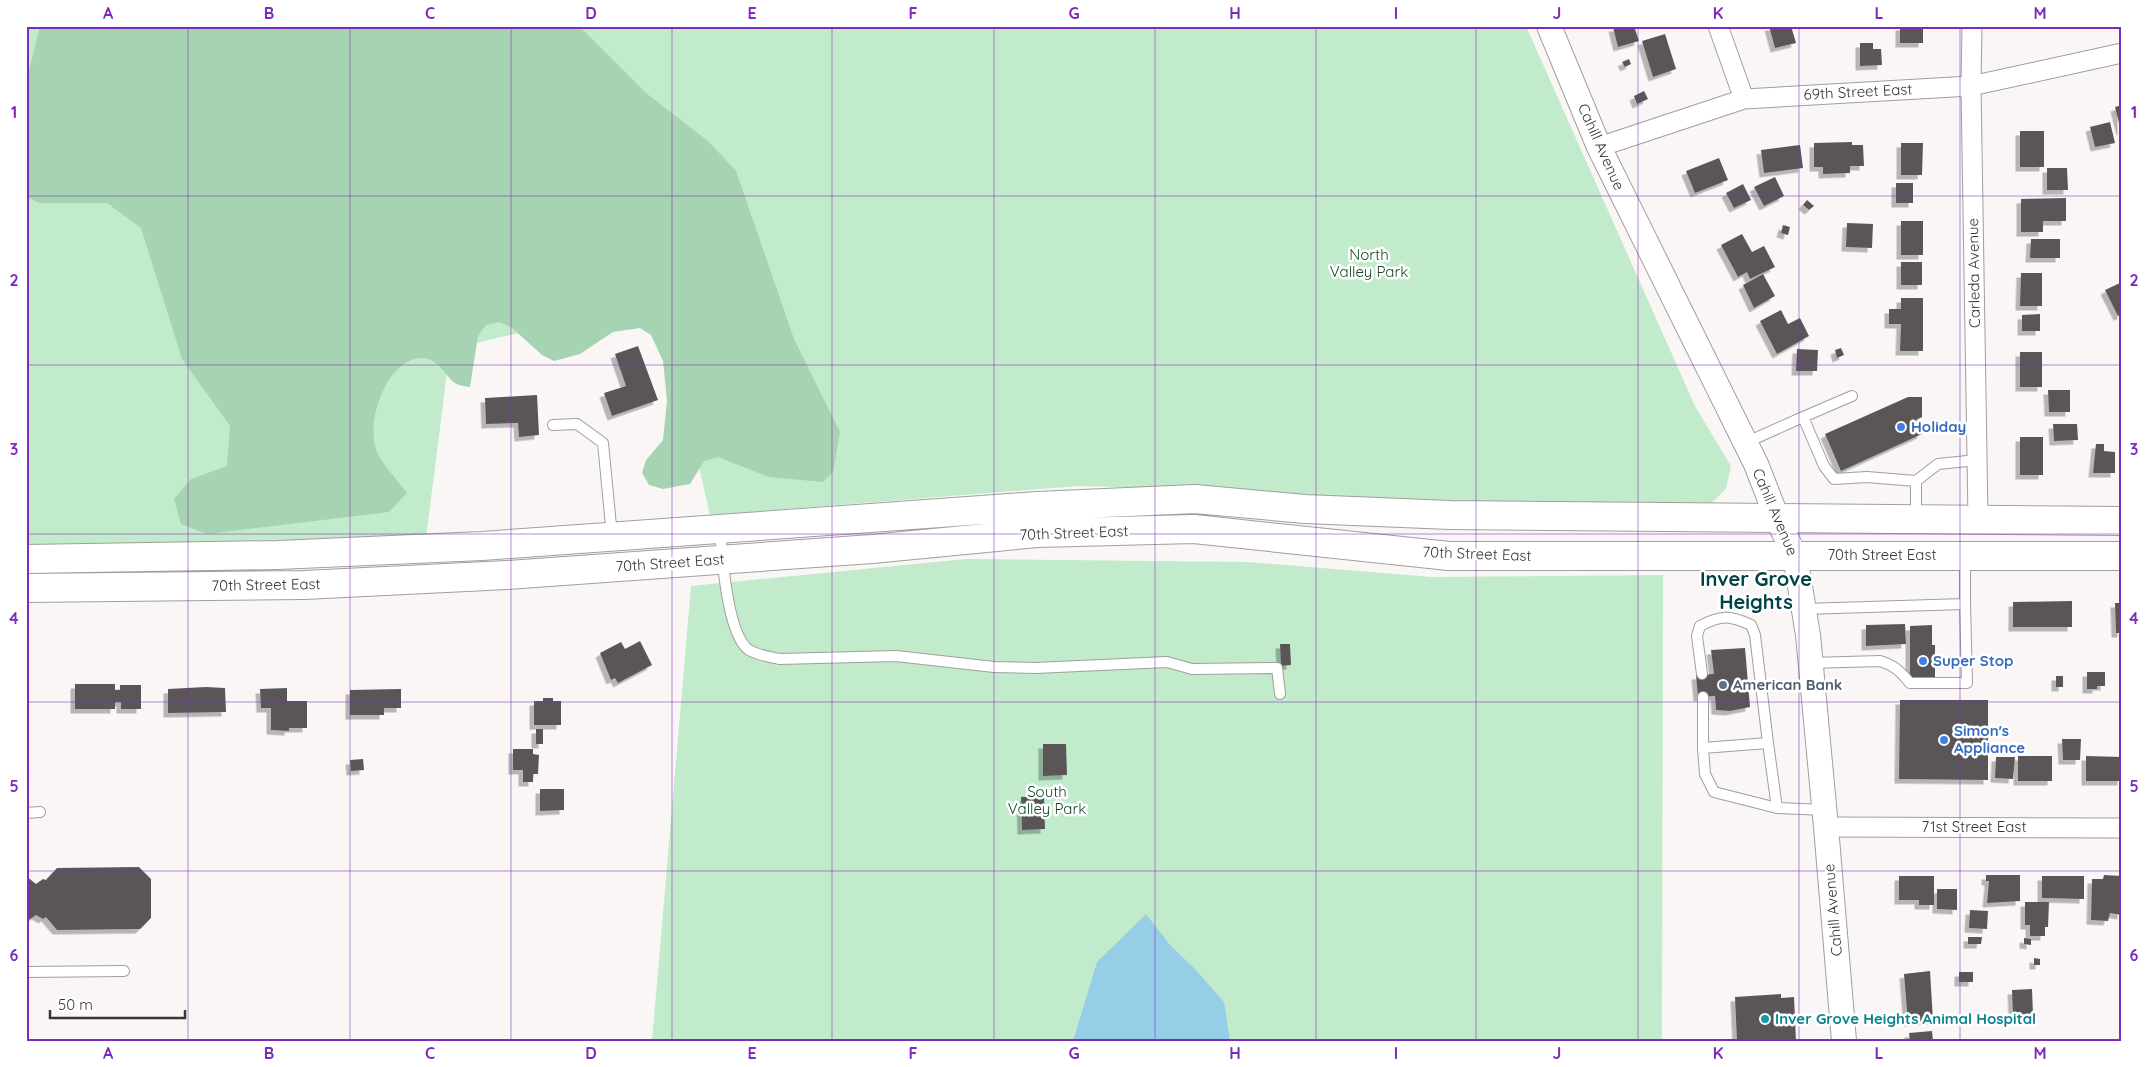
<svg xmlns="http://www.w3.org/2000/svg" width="2148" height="1067" viewBox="0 0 2148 1067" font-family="Quicksand,sans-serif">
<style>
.green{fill:#c2ebcc}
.forest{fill:#a6d3b1}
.water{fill:#96cee7}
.building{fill:#5a5758;filter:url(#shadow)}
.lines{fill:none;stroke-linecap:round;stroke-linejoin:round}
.service-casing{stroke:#a29e9d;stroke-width:12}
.minor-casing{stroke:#a29e9d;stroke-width:21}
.tertiary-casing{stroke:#a29e9d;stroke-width:26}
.secondary-casing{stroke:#a29e9d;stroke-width:30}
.service{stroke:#fff;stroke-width:10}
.minor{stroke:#fff;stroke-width:19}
.tertiary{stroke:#fff;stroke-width:24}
.secondary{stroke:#fff;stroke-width:28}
.grid{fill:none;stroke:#7b2cbf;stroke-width:1;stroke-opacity:0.55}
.shop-dot{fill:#3f7fe0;stroke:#fff;stroke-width:2}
.service-dot{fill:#5c6f8a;stroke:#fff;stroke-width:2}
.culture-dot{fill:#0f9aa8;stroke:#fff;stroke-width:2}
.labels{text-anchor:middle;stroke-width:5;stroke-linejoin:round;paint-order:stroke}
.street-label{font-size:15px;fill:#373635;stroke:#fff}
.park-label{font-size:15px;fill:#144727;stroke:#fff}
.shop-label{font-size:15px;font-weight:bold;fill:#366cbe;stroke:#fff;text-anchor:start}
.service-label{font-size:15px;font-weight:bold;fill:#4e5e75;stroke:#fff;text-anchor:start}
.culture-label{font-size:15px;font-weight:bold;fill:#0d838f;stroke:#fff;text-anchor:start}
.district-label{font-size:20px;font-weight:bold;fill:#004347;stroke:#fff}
.neatline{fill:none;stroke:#7b2cbf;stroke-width:2}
.grid-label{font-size:16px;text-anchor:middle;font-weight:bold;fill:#7b2cbf}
</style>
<defs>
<filter id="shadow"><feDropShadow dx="-4.5" dy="4.5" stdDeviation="0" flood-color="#0004"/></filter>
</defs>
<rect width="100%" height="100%" fill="#faf6f5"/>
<!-- green -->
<path class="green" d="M26,26h1500l169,380 36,60 -5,23 -16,15 -303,-1 -229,-14 -99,-3 -369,29 -49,-215 -211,49 -24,189 -400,7z
M966,559l281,3 185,15 231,-2 -1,466h-1010l39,-455z"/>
<!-- forest -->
<path class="forest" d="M40,26h539l67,67 63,49 27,29 58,168 46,93 -7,40 -10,10 -54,-5 -51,-20 -14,4 -14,23 -27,5 -14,-4 -7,-12 4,-13 17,-20 4,-39 -4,-40 -12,-26 -11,-7 -27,4 -33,22 -26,7 -12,-6 -31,-28 -12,-5 -13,3 -8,11 -8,51c-5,-1 -11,-1 -15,-4 -11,-8 -16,-24 -32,-25 -36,-1 -57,62 -47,91 4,13 22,32 31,44l-18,19 -182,22 -26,-10 -7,-25 17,-20 36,-13 3,-40 -48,-67 -41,-131 -34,-25h-68l-13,-6v-114z"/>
<!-- water -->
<path class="water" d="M1146,914l24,31 25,24 29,33 6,39h-157l24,-79z"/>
<!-- building -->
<path class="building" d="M1634,26l5,15 -21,6 -5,-20z
M1769,26h22l5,17 -21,5z
M1900,26h23v17h-23z
M1665,34l11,35 -23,8 -11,-36z
M1860,43h13v6h8l1,16 -22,1z
M1629,59l2,5 -6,3 -3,-5z
M1644,91l4,8 -11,5 -3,-8z
M2122,105v25l-1,1 -6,-24z
M2110,122l5,21 -20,4 -5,-20z
M2020,131h24v36h-24z
M1852,142v3h11l1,21h-14v7l-27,1v-7h-9v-24z
M1901,143h22l-1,32h-21z
M1800,145l3,23 -39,5 -3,-23z
M1719,158l9,22 -33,13 -9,-22z
M2047,168h20l1,22h-21z
M1775,177l9,19 -20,10 -10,-19z
M1896,183h17v20h-17z
M1743,184l8,16 -17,8 -8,-15z
M2066,198v23h-23v11h-22v-33z
M1807,200l7,6 -5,4 -6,-5z
M1901,221h22v34h-22z
M1847,223l26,1 -1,24 -26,-1z
M1783,225l7,2 -2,8 -7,-2z
M1742,234l10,18 12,-6 11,21 -25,12 -3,-7 -9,5 -17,-32z
M2031,239h29v19h-30z
M1901,262h21v23h-21z
M2021,273h21v33h-22z
M1763,274l12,22 -21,12 -11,-23z
M2120,283l2,5v27l-4,1 -13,-26z
M1901,298h22v53h-23l1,-27h-12v-15h12z
M1781,310l7,14 12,-6 9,18 -32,18 -17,-33z
M2040,314v17h-18v-16z
M638,346l20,54 -46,16 -8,-23 22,-7 -11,-32z
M1841,348l3,7 -7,3 -2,-8z
M1797,349l21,1 -1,21h-21z
M2020,352h22v35h-22z
M2048,390h22v22h-21z
M537,395l2,40 -20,2 -1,-14 -32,1 -1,-26z
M1908,397h14v20l-6,3 6,14 -81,37 -16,-37z
M2053,424h24l1,16 -24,1z
M2020,437h23v38h-23z
M2096,444h8v7l11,1v21h-22z
M2072,601v26h-59v-25z
M2115,603h7v30h-6z
M1905,624l1,20 -40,2v-21z
M1932,625v20h3v32h-25v-51z
M640,641l12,24 -34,18 -3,-5 -4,2 -11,-27 21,-11 4,7z
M1280,644h10l1,21 -10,1z
M1745,648l5,59 -20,4 -14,-1 -1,-14 -17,1 -2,-22 18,-1 -3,-24z
M2087,672h18v14h-8v3h-10z
M2056,676h7v11h-7z
M75,684h40v6h5v-5h21v24h-20v-7h-6v7h-40z
M206,687l19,1 1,24 -58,1v-24z
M287,688v13h20v27h-18v3l-18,-1v-22h-10l-1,-19z
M401,689v19h-17v7h-34v-25z
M543,698h10v3h8v24h-27v-24h9z
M1900,700h88v80l-89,-1z
M536,729h7v15h-7z
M2062,739h19l-1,21h-17z
M1043,744h23l1,31 -24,1z
M513,749h20v5l6,1 -1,19h-5v8h-10v-12h-10z
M2018,756h34v25h-34z
M2086,756l36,1v24h-36z
M1996,757h19l-2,22 -18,-1z
M363,759l1,11 -13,1 -1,-11z
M540,789h24v21l-24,1z
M1044,796l1,33 -23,1 -1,-33z
M139,867l12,12v39l-11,11 -83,1 -11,-13 -3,2 -7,-4 -10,7v-46l10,8 7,-5 3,1 11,-12z
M1986,875h34v26l-33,2 2,-22h-3z
M2104,875l18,1v39l-12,-2 -2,8 -17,-1 1,-41h11z
M1899,876h35v29h-15v-5h-20z
M2042,876h42v23l-42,-1z
M1937,889h20v21l-20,-1z
M2025,902h24l-1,25h-3v9h-15v-11h-5z
M1970,910l18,1 -1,18 -18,-1z
M1968,937h14l-1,7h-13z
M2024,938l7,1v6l-7,-1z
M2034,958l6,1v6h-6z
M1930,971l3,49 -25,2 -4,-48z
M1959,972h14v10h-14z
M2032,989l1,26 -20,1 -1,-26z
M1781,994v4l13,-1 2,44h-59l-2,-44z
M1932,1031l1,10h-23l-1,-8z"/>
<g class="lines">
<defs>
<path id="service" d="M1803,417l49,-21
M553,425l24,-1 26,19 9,93
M1745,443l58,-26 21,49 10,13 33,-2 49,4v37
M1916,481l22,-17 39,-4
M720,530c2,26 7,105 29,120 8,5 21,7 30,9l117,-3 98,11 41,1 132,-6 25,7 85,-1 3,26
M1803,609l162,-5v-47
M1810,663l70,-2c14,4 21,11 30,22h57l-2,-79
M1702,674l-5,-38 3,-10c21,-11 29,-11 51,-1l4,10 13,108
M1703,697v51
M1777,808l-9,-65 -65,5 2,26 9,18 63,16 48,2
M26,813l14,-1
M26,972l98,-1"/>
<path id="minor" d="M1718,26l26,73
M1972,26l-1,60 7,433
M1599,147l145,-48 227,-13 151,-33
M1826,827l296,1"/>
<path id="tertiary" d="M1549,26l50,121 157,317 21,54 18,38 13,79 18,192 18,214"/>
<path id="secondary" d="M26,559l252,-4 204,-9 555,-40 158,-7 110,10 145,6 672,6
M26,588l278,-3 203,-10 365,-26 165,-16 157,-4 255,27h673"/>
</defs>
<!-- service casing -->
<use href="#service" class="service-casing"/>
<!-- minor casing -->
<use href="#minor" class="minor-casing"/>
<!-- tertiary casing -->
<use href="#tertiary" class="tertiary-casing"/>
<!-- secondary casing -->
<use href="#secondary" class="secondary-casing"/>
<!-- service -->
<use href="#service" class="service"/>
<!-- minor -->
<use href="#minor" class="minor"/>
<!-- tertiary -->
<use href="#tertiary" class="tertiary"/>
<!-- secondary -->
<use href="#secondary" class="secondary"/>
</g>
<!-- grid -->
<path class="grid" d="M188,26v1015M350,26v1015M511,26v1015M672,26v1015M832,26v1015M994,26v1015M1155,26v1015M1316,26v1015M1476,26v1015M1638,26v1015M1799,26v1015M1960,26v1015M26,196h2096M26,365h2096M26,534h2096M26,702h2096M26,871h2096"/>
<!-- markers -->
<g class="shop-dot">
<circle cx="1901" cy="427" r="5"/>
<circle cx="1923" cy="661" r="5"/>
<circle cx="1944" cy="740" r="5"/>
</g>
<circle class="service-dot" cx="1723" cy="685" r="5"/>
<circle class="culture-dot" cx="1765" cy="1019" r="5"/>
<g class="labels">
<!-- street labels -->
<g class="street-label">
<text transform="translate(1858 92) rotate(-3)" y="5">69th Street East</text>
<text transform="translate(1601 147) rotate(66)" y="5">Cahill Avenue</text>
<text transform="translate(1974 273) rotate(-91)" y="5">Carleda Avenue</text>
<text transform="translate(1775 512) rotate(67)" y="5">Cahill Avenue</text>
<text transform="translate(1074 533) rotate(-2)" y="5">70th Street East</text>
<text transform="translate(1477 554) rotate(2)" y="5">70th Street East</text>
<text x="1882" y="560">70th Street East</text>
<text transform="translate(670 563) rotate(-4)" y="5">70th Street East</text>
<text transform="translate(266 585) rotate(-1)" y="5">70th Street East</text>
<text x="1974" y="832">71st Street East</text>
<text transform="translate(1833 910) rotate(-95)" y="5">Cahill Avenue</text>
</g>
<!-- park labels -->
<g class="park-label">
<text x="1369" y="260">North<tspan x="1369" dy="17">Valley Park</tspan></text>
<text x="1047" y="797">South<tspan x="1047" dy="17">Valley Park</tspan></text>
</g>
<!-- shop labels -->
<g class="shop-label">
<text x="1911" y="432">Holiday</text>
<text x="1933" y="666">Super Stop</text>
<text x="1954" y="736">Simon's<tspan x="1954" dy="17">Appliance</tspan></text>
</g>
<!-- service labels -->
<g class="service-label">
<text x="1733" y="690">American Bank</text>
</g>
<!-- culture labels -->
<g class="culture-label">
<text x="1775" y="1024">Inver Grove Heights Animal Hospital</text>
</g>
<!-- district labels -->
<g class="district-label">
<text x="1756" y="586">Inver Grove<tspan x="1756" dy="23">Heights</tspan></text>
</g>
</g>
<!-- border -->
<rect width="2148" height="1067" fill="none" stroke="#ffffff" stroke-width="55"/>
<!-- scale -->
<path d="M50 1010v8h135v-8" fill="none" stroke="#373635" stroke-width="2.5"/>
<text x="58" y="1010" font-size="15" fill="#373635" stroke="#ffffff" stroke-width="4" paint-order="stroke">50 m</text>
<rect x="28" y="28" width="2092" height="1012" class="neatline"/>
<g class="grid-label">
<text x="108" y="19">A</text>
<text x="269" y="19">B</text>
<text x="430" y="19">C</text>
<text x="591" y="19">D</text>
<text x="752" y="19">E</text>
<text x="913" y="19">F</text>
<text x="1074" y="19">G</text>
<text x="1235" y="19">H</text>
<text x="1396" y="19">I</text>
<text x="1557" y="19">J</text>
<text x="1718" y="19">K</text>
<text x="1879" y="19">L</text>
<text x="2040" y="19">M</text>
<text x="14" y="118">1</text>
<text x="2134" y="118">1</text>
<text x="14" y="286">2</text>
<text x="2134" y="286">2</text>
<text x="14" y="455">3</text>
<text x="2134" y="455">3</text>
<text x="14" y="624">4</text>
<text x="2134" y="624">4</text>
<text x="14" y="792">5</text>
<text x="2134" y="792">5</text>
<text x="14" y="961">6</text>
<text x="2134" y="961">6</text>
<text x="108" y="1059">A</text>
<text x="269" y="1059">B</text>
<text x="430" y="1059">C</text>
<text x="591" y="1059">D</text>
<text x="752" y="1059">E</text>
<text x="913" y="1059">F</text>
<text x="1074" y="1059">G</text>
<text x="1235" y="1059">H</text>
<text x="1396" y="1059">I</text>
<text x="1557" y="1059">J</text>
<text x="1718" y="1059">K</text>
<text x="1879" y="1059">L</text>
<text x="2040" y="1059">M</text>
</g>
</svg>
